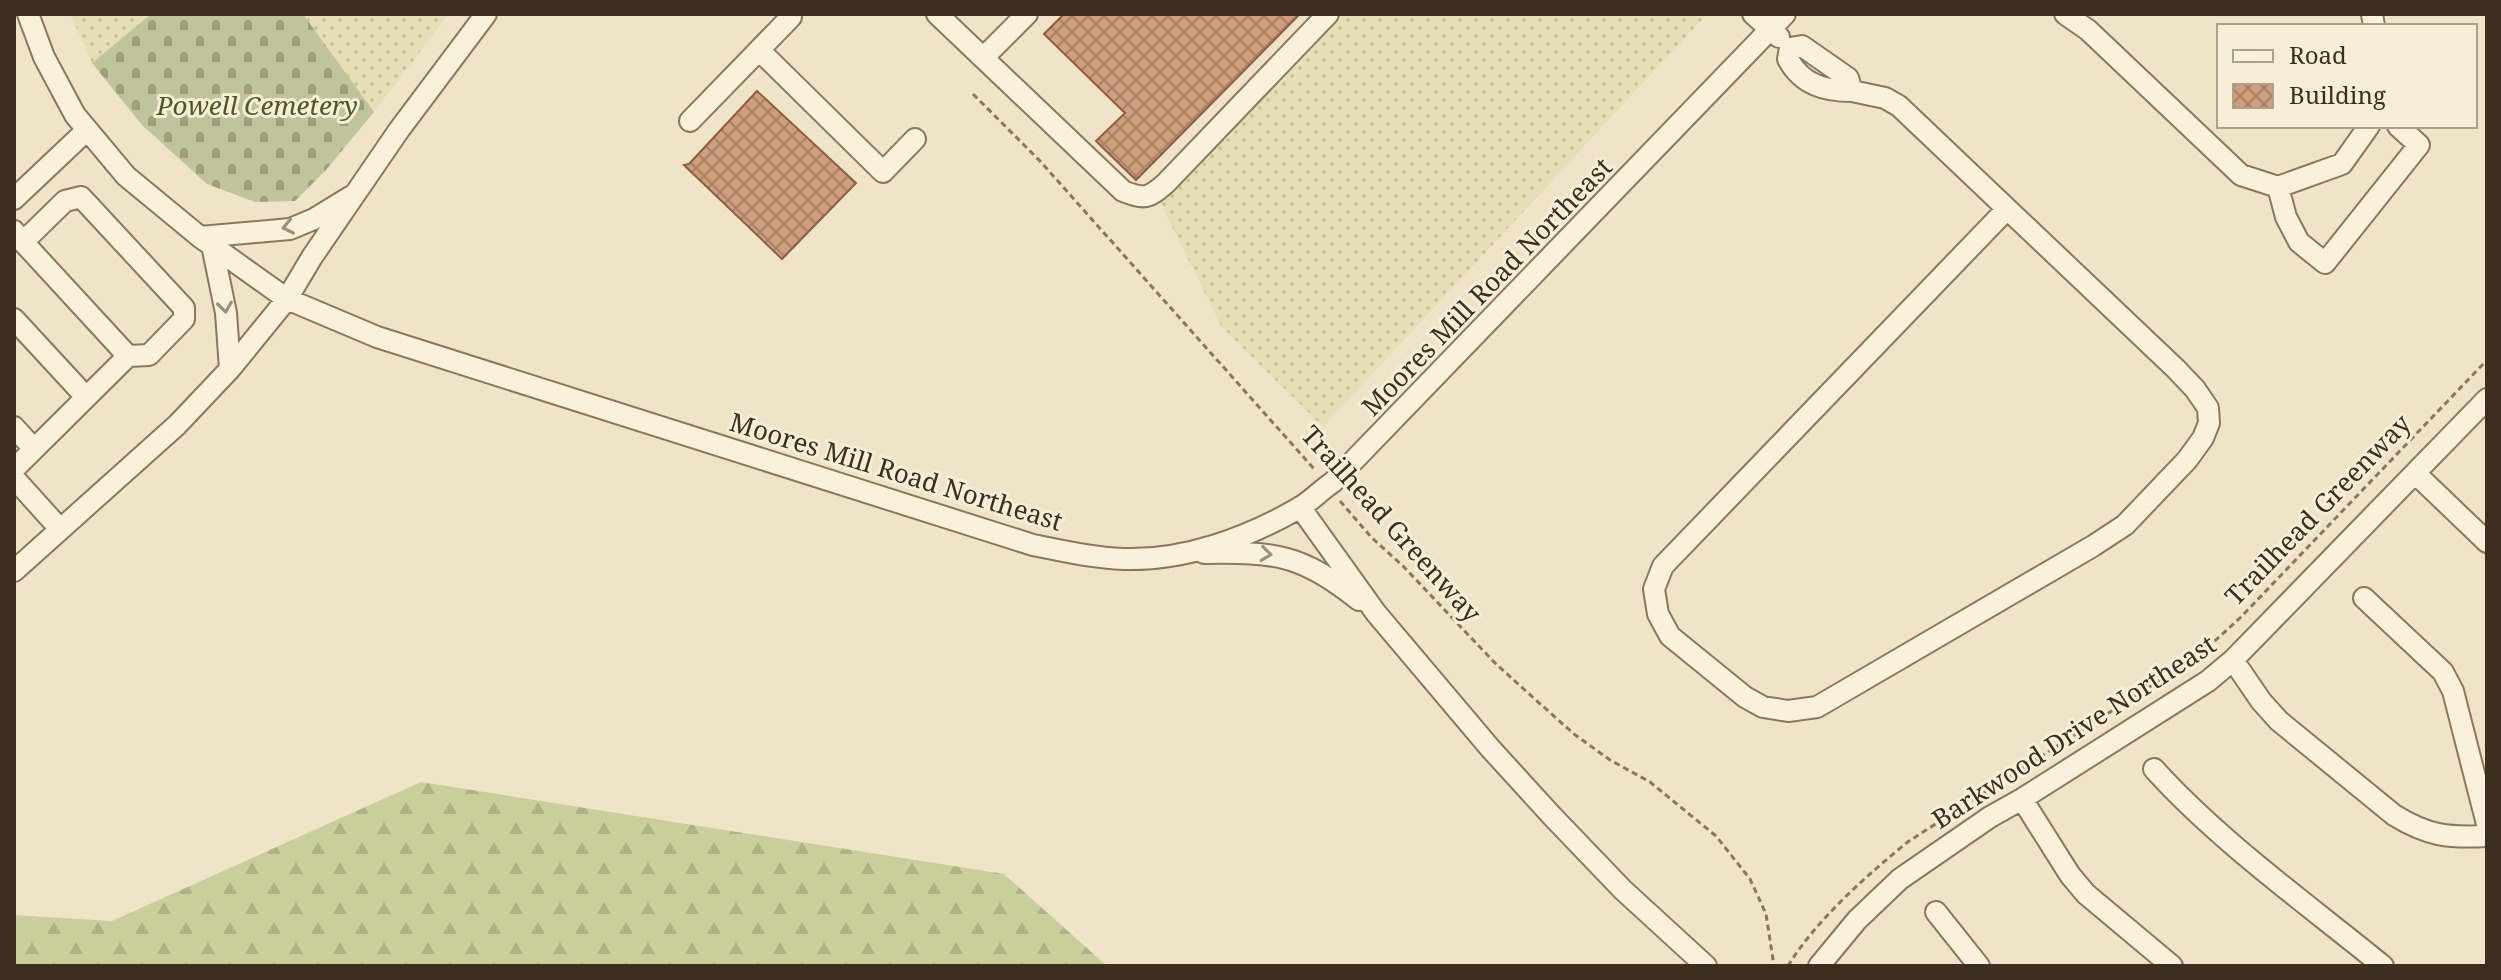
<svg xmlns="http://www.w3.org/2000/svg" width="2501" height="980" viewBox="0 0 2501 980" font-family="'Noto Serif',serif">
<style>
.farmland{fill:url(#farmland-dots)}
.forest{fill:url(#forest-firs)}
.cemetery{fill:url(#cemetery-stones)}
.building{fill:url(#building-cross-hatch);stroke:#8d5f41;stroke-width:2}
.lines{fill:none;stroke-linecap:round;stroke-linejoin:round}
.minor-casing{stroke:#8d765c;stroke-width:24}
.path{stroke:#8d765c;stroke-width:3;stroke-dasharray:6 4;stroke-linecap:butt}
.minor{stroke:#faf1dc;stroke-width:20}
.oneway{stroke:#9c907e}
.labels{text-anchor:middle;stroke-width:6;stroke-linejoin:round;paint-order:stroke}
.park-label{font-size:26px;font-style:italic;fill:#4d5a26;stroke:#f7eed8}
.street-label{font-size:26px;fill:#3d2e20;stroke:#f7eed8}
</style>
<defs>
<pattern id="farmland-dots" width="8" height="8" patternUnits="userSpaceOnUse" patternTransform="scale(2)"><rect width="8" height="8" fill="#e6deb5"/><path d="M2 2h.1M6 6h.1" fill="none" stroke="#c6bf9b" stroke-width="1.8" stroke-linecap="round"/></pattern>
<pattern id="forest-firs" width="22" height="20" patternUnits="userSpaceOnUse" patternTransform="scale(2)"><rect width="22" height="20" fill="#c9cf9b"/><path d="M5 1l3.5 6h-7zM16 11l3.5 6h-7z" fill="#aeb285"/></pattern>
<pattern id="cemetery-stones" width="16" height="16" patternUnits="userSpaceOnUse" patternTransform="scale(2)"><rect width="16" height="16" fill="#bfc49a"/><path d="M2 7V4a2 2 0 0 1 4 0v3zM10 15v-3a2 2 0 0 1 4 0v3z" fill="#9ca07d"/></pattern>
<pattern id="building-cross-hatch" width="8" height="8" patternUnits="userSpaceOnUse" patternTransform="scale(2)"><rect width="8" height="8" fill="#cf9f7d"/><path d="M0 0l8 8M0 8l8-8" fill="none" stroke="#a98266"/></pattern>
</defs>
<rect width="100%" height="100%" fill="#f0e4c8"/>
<!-- farmland -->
<path class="farmland" d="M70,14h81l-59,49z
M303,14h146l-75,98z
M1339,14h368l-384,413 -102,-101 -62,-126z"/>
<!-- forest -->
<path class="forest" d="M421,782l583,92 103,92h-1093v-51l98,6z"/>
<!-- cemetery -->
<path class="cemetery" d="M151,14h152l71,98 -48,58 -31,31 -40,1 -48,-18 -65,-59 -50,-62z"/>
<!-- building -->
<path class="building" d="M1064,14h236l-164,166 -40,-39 29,-28 -81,-79z
M757,91l99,92 -74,76 -98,-94 5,-1z"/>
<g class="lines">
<defs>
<path id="minor" d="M28,14l16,43 31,58 51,61 74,61 87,62 90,38 656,208c30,6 60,13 91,14 60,2 123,-21 175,-51 12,-7 22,-18 34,-26l452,-468
M937,14l186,177c22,9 26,7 43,-8l162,-169
M1753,14l26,23
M2065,14l23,16 153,145 37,12 64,-23 27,-38
M2372,14l2,12
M1802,46l46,32 4,13c-27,0 -50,-6 -64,-32l2,-11z
M759,50l124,122 32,-33
M983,58l44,-44
M1852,91l33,7 14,8 277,263 19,20 13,19 1,15 -6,15 -16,22 -62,65 -32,21 -276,161 -29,4 -25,-4 -18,-10 -75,-61 -12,-22 -4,-25 9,-23 344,-357
M690,121l101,-104
M2278,187l8,30 13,25 26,21 94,-118 -21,-19
M14,199l73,-69
M14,231l9,11 105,114 21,-1 35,-36v-11l-103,-111 -16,4 -42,41
M200,237l90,-8 24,-10 36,-22
M212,245l14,68 4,56
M14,319l72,78
M14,427l20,22
M14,469l114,-113
M2415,473l72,69
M14,478l46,51
M1300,507l76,106 114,135 62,68 71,74 83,76
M1204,553c73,-1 96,1 155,47
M14,571l163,-146 53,-56 57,-70 25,-42 87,-127 87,-116
M2364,598l79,74 10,19 34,133
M2233,660l28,41 18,20 115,94c34,21 54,23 93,21
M2154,769c65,72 153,135 229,197
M2022,799l48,76 16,19 86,72
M1936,912l43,54
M1819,966l38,-46 43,-41 90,-62 32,-18 186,-118 25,-21 254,-261"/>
</defs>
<!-- minor casing -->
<use href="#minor" class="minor-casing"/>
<!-- path -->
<path class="path" d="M973,94l67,67 275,309
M1340,501l32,37 31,28 91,96 34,31 46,41 36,26 40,22 66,54 34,43 16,35 8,52
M1788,966c28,-46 79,-91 121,-125l259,-166 49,-36 24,-22 246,-257"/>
<!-- minor -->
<use href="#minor" class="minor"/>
</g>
<!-- one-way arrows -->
<defs><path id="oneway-chevron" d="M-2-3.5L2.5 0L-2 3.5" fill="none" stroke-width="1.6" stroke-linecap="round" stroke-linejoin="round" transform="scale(2)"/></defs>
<g class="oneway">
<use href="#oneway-chevron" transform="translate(288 227) rotate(168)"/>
<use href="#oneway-chevron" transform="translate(225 307) rotate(82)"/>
<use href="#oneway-chevron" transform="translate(1266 554) rotate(7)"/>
</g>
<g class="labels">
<!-- park labels -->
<g class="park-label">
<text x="257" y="115">Powell Cemetery</text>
</g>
<!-- street labels -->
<g class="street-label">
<text transform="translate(1487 287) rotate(-46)" y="9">Moores Mill Road Northeast</text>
<text transform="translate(896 472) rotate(17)" y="9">Moores Mill Road Northeast</text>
<text transform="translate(2318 510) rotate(-46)" y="9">Trailhead Greenway</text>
<text transform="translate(1391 524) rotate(48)" y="9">Trailhead Greenway</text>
<text transform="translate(2074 732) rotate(-33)" y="9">Barkwood Drive Northeast</text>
</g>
</g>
<!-- border -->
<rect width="2501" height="980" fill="none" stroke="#3d2e20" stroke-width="32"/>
<!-- legend -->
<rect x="2217" y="24" width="260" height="104" fill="#f7eed8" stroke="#ada18e" stroke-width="2"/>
<rect x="2233" y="50" width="40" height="12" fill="#faf1dc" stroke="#ada18e" stroke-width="2"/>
<text x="2289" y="64" font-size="24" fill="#3d2e20">Road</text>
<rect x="2233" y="84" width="40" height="24" fill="url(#building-cross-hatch)" stroke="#ada18e" stroke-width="2"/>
<text x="2289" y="104" font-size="24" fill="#3d2e20">Building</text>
</svg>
